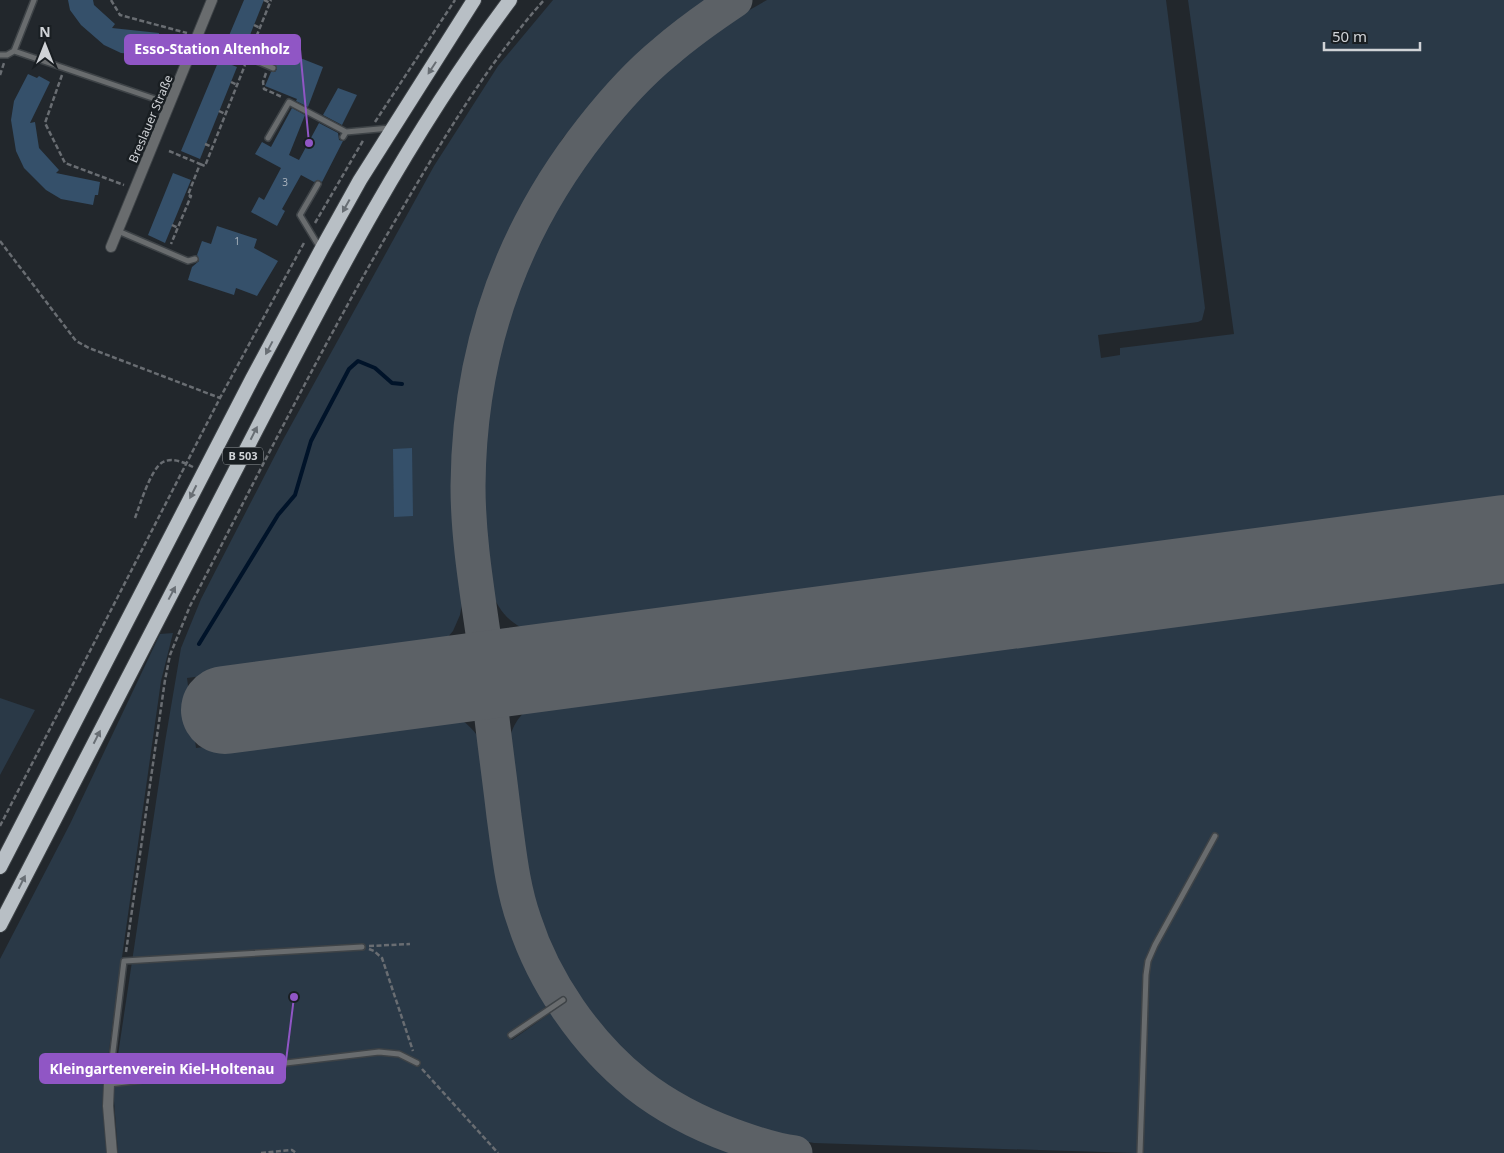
<svg xmlns="http://www.w3.org/2000/svg" width="1504" height="1153" viewBox="0 0 1504 1153" font-family="'Noto Sans',sans-serif">
<style>
.green{fill:#2a3947}
.lines{fill:none;stroke-linecap:round;stroke-linejoin:round}
.stream{stroke:#001329;stroke-width:4}
.taxiway{stroke:#5c6166;stroke-width:35}
.runway{stroke:#5c6166;stroke-width:88}
.building{fill:#35506a}
.service-casing{stroke:#3e4347;stroke-width:8}
.minor-casing{stroke:#3e4347;stroke-width:12}
.trunk-casing{stroke:#3e4347;stroke-width:16}
.path{stroke:#696d72;stroke-width:2.5;stroke-dasharray:5 2.5;stroke-linecap:butt}
.service{stroke:#696c6e;stroke-width:5}
.minor{stroke:#696c6e;stroke-width:10}
.trunk{stroke:#b8bfc5;stroke-width:14}
.oneway{fill:#686e74}
.labels{text-anchor:middle;stroke-width:5;stroke-linejoin:round;paint-order:stroke}
.number-label{font-size:10px;fill:#a9b2bc}
.shield{fill:#191e22;stroke:#999da1;stroke-width:1}
.shield-label{font-size:11px;font-weight:bold;fill:#d0d3d7}
.street-label{font-size:12px;fill:#d0d3d7;stroke:#191e22}
.leader{fill:none;stroke:#9056c5;stroke-width:2}
.callout-dot{fill:#9056c5;stroke:#191e22;stroke-width:2}
.callout{fill:#9056c5;stroke:#9056c5;stroke-width:2}
.callout-label{font-size:14px;text-anchor:middle;font-weight:bold;fill:#fff}
</style>
<rect width="100%" height="100%" fill="#22272c"/>
<!-- green -->
<path class="green" d="M553,0h156l-22,13 -61,53 -63,72 -37,61 -38,79 -22,87 -12,69 -1,58 2,50 8,56 -3,17 -7,16 -12,14 -254,33 9,70 255,-33c15,5 25,17 33,31l20,145 7,28 13,35 24,47 -5,10 -35,24 4,5 37,-26h8l32,39 29,30 53,36 41,22 35,12h-629l-5,-65 52,-346 16,-94 20,-49 83,-161 150,-272 64,-100z
M767,0h399l39,308 -3,12 -4,2 -100,13 3,23 19,-3v-7l114,-14 -46,-334h316v504l-968,130c-24,-9 -37,-20 -45,-45l-7,-78v-46l7,-76 20,-78 20,-52 21,-43 25,-43 35,-49 47,-47 66,-53z
M1504,576v577h-370l-320,-10 -38,-7 -43,-14 -44,-19 -42,-28 -38,-34 -30,-39 -31,-53 -10,-27 -11,-38 -19,-132c1,-21 8,-35 26,-48z
M173,633l-12,48 -50,354 -7,57 3,61h-107v-194l70,-135 90,-190z
M0,698l35,12 -35,65z"/>
<g class="lines">
<!-- stream -->
<path class="stream" d="M199,644l79,-129 17,-20 16,-54 38,-72 9,-8 17,7 17,15 10,1"/>
<!-- taxiway -->
<path class="taxiway" d="M581,662c-30,1 -88,8 -98,-29 -7,-49 -15,-98 -15,-147 1,-133 42,-253 124,-357 22,-28 46,-55 73,-77 22,-19 46,-36 70,-52
M556,668c-18,5 -54,12 -62,31 -2,3 -2,8 -3,11 4,36 9,71 13,106 5,35 8,70 20,104 20,62 62,123 113,164 28,22 63,40 96,52 20,7 41,15 62,17"/>
<!-- runway -->
<path class="runway" d="M225,710l1279,-171"/>
</g>
<!-- building -->
<path class="building" d="M68,0h25l1,5 21,19 -3,4 47,5 -2,23 -36,-3 -17,-8 -23,-20 -11,-15z
M244,0h20l-18,45 -18,-7z
M280,50l43,17 -15,40 -12,-6 1,-2 -32,-13 6,-14h4l2,-3 -3,-5z
M219,60l18,7 -37,92 -19,-8z
M28,74l9,4 2,-2 11,6 -20,41 5,-1 4,26 20,22 -3,3 44,9 -2,13h-3l-2,10 -32,-6 -15,-9 -22,-22 -8,-17 -5,-31 3,-19z
M338,88l19,7 -15,30 -19,-10z
M292,108l13,7 -16,40 10,5 20,-37 19,10 1,7 4,1 -21,41 -4,-2 -4,2 -13,-7 -19,34 3,2 -8,15 -26,-14 8,-15 5,3 17,-32 -26,-14 7,-12 9,5z
M173,173l18,7 -26,63 -17,-8z
M217,226l40,13 -3,9 24,13 -21,35 -21,-8 -2,7 -46,-15 4,-13 7,-6 -2,-6 5,-14 9,3z
M412,448l1,68 -19,1 -1,-68z"/>
<g class="lines">
<defs>
<path id="service" d="M198,36l75,32
M14,51l20,-51
M0,55h7l7,-4 156,53
M343,137l3,-5 44,-4
M268,138l21,-36 57,30
M318,184l-18,31 20,33
M118,231l70,30 7,-2
M362,947l-238,14 -15,123 270,-32 20,2 18,9
M511,1035l52,-35
M1140,1153l6,-178 2,-14 7,-16 60,-109"/>
<path id="minor" d="M111,247l101,-247
M109,1084l-1,22 4,47"/>
<path id="trunk" d="M0,867l252,-488 69,-129 39,-70 114,-180
M0,925c79,-153 158,-305 237,-458 83,-160 164,-322 273,-467"/>
</defs>
<!-- service casing -->
<use href="#service" class="service-casing"/>
<!-- minor casing -->
<use href="#minor" class="minor-casing"/>
<!-- trunk casing -->
<use href="#trunk" class="trunk-casing"/>
<!-- path -->
<path class="path" d="M111,0l9,15 67,18
M264,0l6,3
M254,25l6,3
M251,50l20,-50
M266,73l-3,9 1,7 18,8
M0,75l4,-12
M62,75l-17,48 20,40 59,22
M231,82l6,3
M219,111l6,3
M375,122l80,-122
M205,144l7,3
M169,151l31,13 -12,31 3,1 -20,48
M200,164l5,2 40,-101
M315,223l49,-84
M172,225l6,3
M0,241l76,100 13,7 131,50
M135,518c5,-13 16,-50 28,-56 10,-5 22,1 30,5
M0,826l220,-428 85,-157
M369,946l41,-2
M369,949l5,2 8,7 31,93
M126,952l39,-272 5,-25 20,-49c69,-133 136,-268 212,-397 43,-73 86,-146 142,-209
M422,1069l76,84
M261,1153l31,-3 4,3"/>
<!-- service -->
<use href="#service" class="service"/>
<!-- minor -->
<use href="#minor" class="minor"/>
<!-- trunk -->
<use href="#trunk" class="trunk"/>
</g>
<!-- one-way arrows -->
<defs><path id="oneway-solid" d="M-6-.8H1V-3.2L6.5 0L1 3.2V.8H-6Z" transform="scale(1.25)"/></defs>
<g class="oneway">
<use href="#oneway-solid" transform="translate(432 68) rotate(123)"/>
<use href="#oneway-solid" transform="translate(346 206) rotate(119)"/>
<use href="#oneway-solid" transform="translate(269 348) rotate(118)"/>
<use href="#oneway-solid" transform="translate(254 433) rotate(-63)"/>
<use href="#oneway-solid" transform="translate(193 492) rotate(117)"/>
<use href="#oneway-solid" transform="translate(172 593) rotate(-62)"/>
<use href="#oneway-solid" transform="translate(97 737) rotate(-63)"/>
<use href="#oneway-solid" transform="translate(22 882) rotate(-63)"/>
</g>
<g class="labels">
<!-- number labels -->
<g class="number-label">
<text x="285" y="186">3</text>
<text x="237" y="245">1</text>
</g>
<!-- shield labels -->
<rect class="shield" x="223" y="447.5" width="40" height="17" rx="4"/>
<g class="shield-label">
<text x="243" y="460">B 503</text>
</g>
<!-- street labels -->
<g class="street-label">
<text transform="translate(151 119) rotate(-67)" y="4">Breslauer Straße</text>
</g>
</g>
<!-- callouts -->
<path class="leader" d="M309 143L300 49M294 997L285 1069"/>
<g class="callout-dot">
<circle cx="309" cy="143" r="5"/>
<circle cx="294" cy="997" r="5"/>
</g>
<g class="callout">
<rect x="125" y="35" width="175" height="29" rx="5"/>
<rect x="40" y="1054" width="245" height="29" rx="5"/>
</g>
<g class="callout-label">
<text x="212" y="54">Esso-Station Altenholz</text>
<text x="162" y="1074">Kleingartenverein Kiel-Holtenau</text>
</g>
<!-- north arrow -->
<g transform="translate(45 45)" stroke="#191e22" stroke-width="4" paint-order="stroke">
<path d="M0-4L9 19L0 12L-9 19Z" fill="#d0d3d7"/>
<text y="-8" font-size="14" font-weight="bold" text-anchor="middle" fill="#d0d3d7">N</text>
</g>
<!-- scale -->
<path d="M1324 42v8h96v-8" fill="none" stroke="#d0d3d7" stroke-width="2.5"/>
<text x="1332" y="42" font-size="15" fill="#d0d3d7" stroke="#191e22" stroke-width="4" paint-order="stroke">50 m</text>
</svg>
